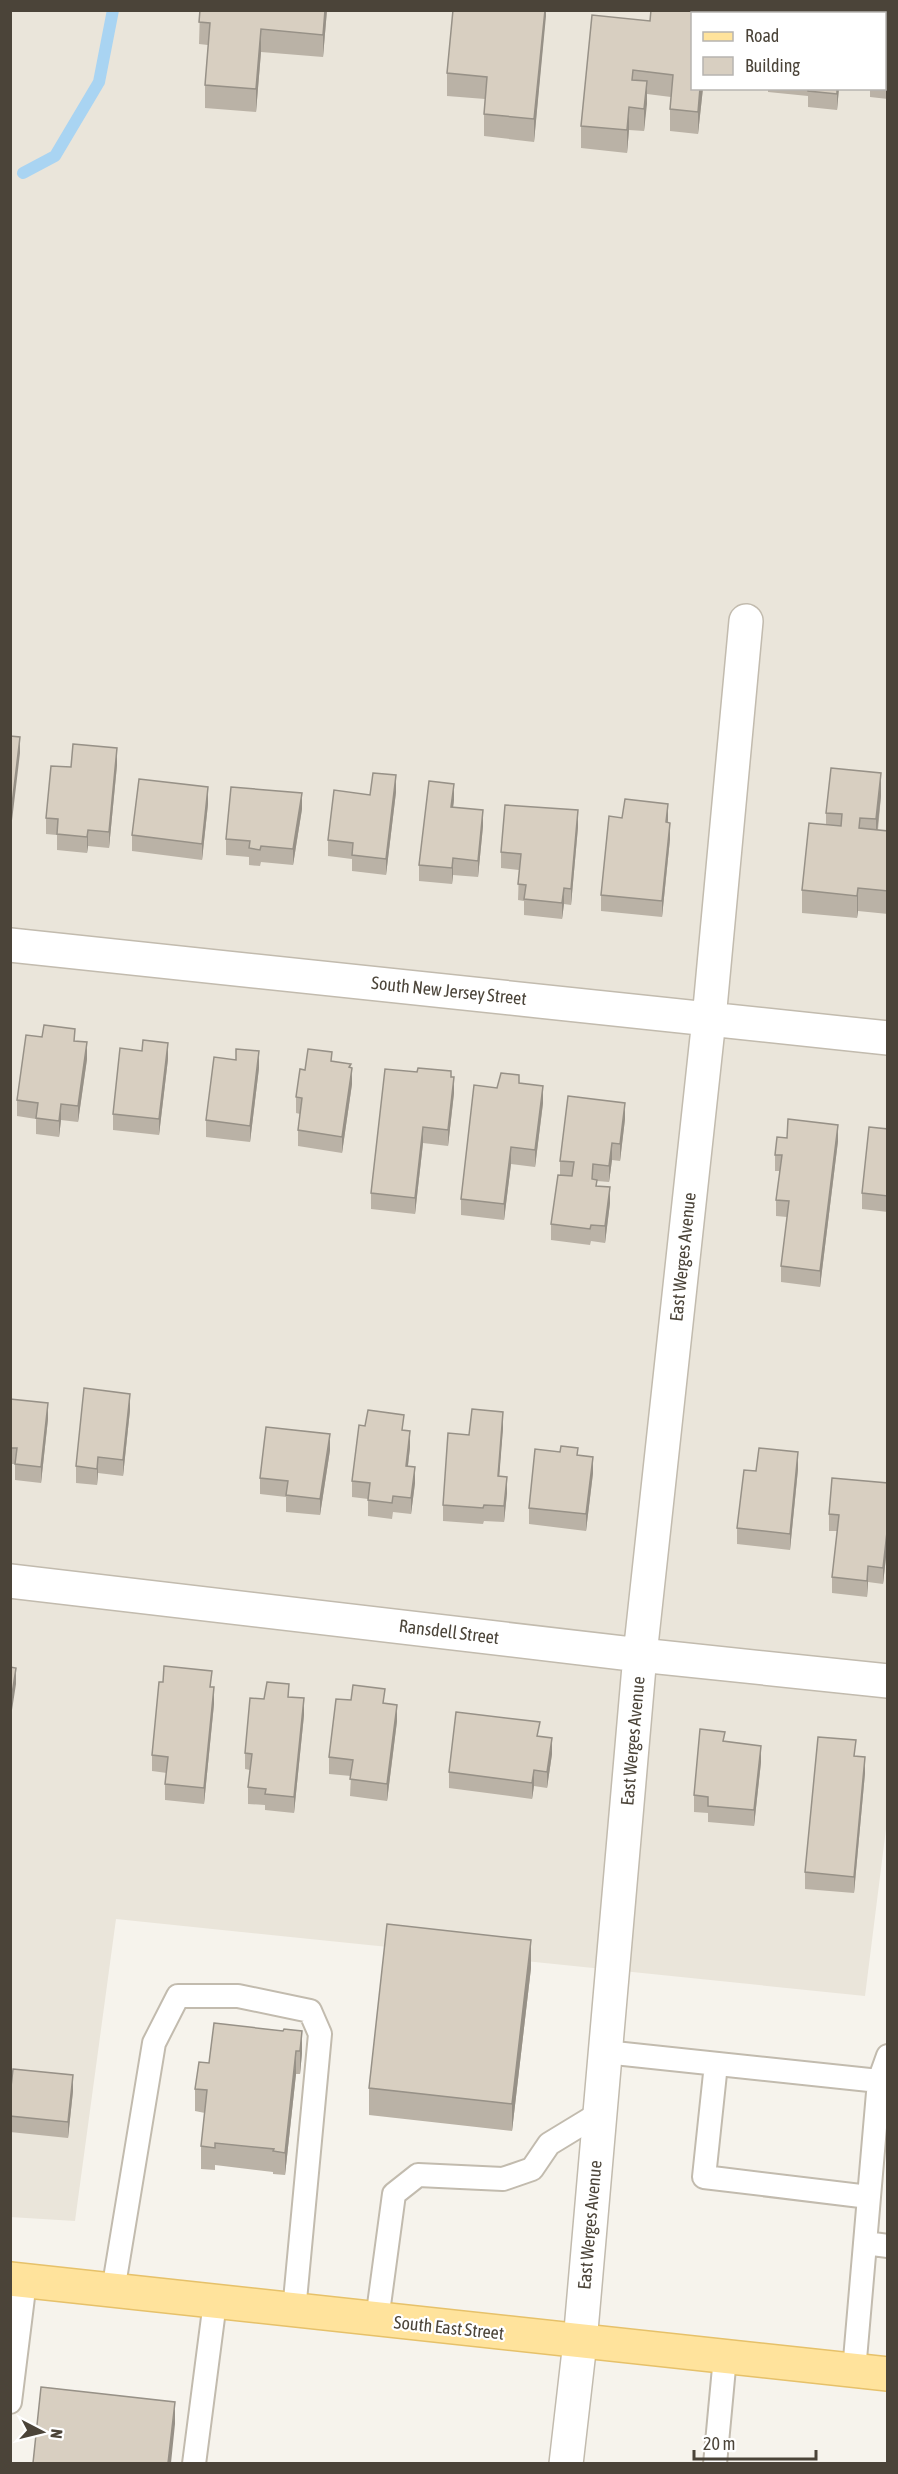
<svg xmlns="http://www.w3.org/2000/svg" width="898" height="2474" viewBox="0 0 898 2474" font-family="'Asap Condensed',sans-serif">
<style>
.residential{fill:#eae5da;fill-rule:evenodd}
.lines{fill:none;stroke-linecap:round;stroke-linejoin:round}
.stream{stroke:#a9d4f2;stroke-width:12}
.service-casing{stroke:#c2bbae;stroke-width:26}
.minor-casing{stroke:#c2bbae;stroke-width:36}
.primary-casing{stroke:#e6c16a;stroke-width:36}
.service{stroke:#fff;stroke-width:22}
.minor{stroke:#fff;stroke-width:33}
.primary{stroke:#ffe39c;stroke-width:33}
.wall{fill:#bab2a6}
.shaded-wall{fill:#979187}
.building{fill:#d8cfc1;stroke:#979187;stroke-width:1.5}
.labels{text-anchor:middle;stroke-width:4.5;stroke-linejoin:round;paint-order:stroke}
.street-label{font-size:18px;fill:#4b4439;stroke:#fff}
</style>
<rect width="100%" height="100%" fill="#f6f3ec"/>
<!-- residential -->
<path class="residential" d="M10,11h878v1802l-23,183 -749,-77 -41,302 -65,-4zM692,14h192v74h-192z"/>
<g class="lines">
<!-- stream -->
<path class="stream" d="M23,173l32,-17 44,-74 14,-72"/>
<defs>
<path id="service" d="M605,2052l274,29 -25,290
M716,2064l-12,113 165,20
M879,2081l9,-25
M865,2243l23,3
M113,2291l41,-248 24,-47h60l72,15 10,23 -26,277
M377,2320l17,-126 24,-19 85,4 29,-10 17,-25 51,-31
M10,2402l15,-121
M194,2464l21,-162
M715,2464l10,-107"/>
<path id="minor" d="M10,945l878,93
M10,1581l630,74 248,26
M566,2464l14,-122 60,-687 69,-636 37,-398"/>
<path id="primary" d="M10,2279l878,95"/>
</defs>
<!-- service casing -->
<use href="#service" class="service-casing"/>
<!-- minor casing -->
<use href="#minor" class="minor-casing"/>
<!-- primary casing -->
<use href="#primary" class="primary-casing"/>
<!-- service -->
<use href="#service" class="service"/>
<!-- minor -->
<use href="#minor" class="minor"/>
<!-- primary -->
<use href="#primary" class="primary"/>
</g>
<!-- wall -->
<path class="wall" d="M200,10h127l-4,47 -62,-5 -5,60 -51,-4v-23l3,-40 -9,-1z
M546,10l-12,132 -50,-6v-22l1,-15 -38,-3v-23z
M709,10l-16,78h10l-5,46 -28,-3v-22l1,-12 -24,-3 -3,37 -15,-1 -2,23 -46,-5v-22l69,-105z
M885,42l3,1v56l-18,-2v-9h15z
M768,88h71l-2,22 -29,-3v-11l-40,-4z
M117,765l-8,83 -21,-2 -1,7 -30,-3v-15l-11,-1v-16l25,-51z
M396,792l-10,83 -34,-4v-12l-24,-3v-16l42,-45z
M881,796l-3,34 10,1v83l-30,-3 -1,7 -55,-5v-23l24,-65v-12z
M454,800l-1,7 30,19 -5,51 -25,-2 -1,9 -33,-3v-16z
M208,804l-6,56 -70,-9v-16z
M302,809l-9,56 -32,-3 -1,4 -11,-1v-8l-23,-2v-16z
M668,822l2,17 -8,78 -61,-6v-16z
M578,827l-7,78 -7,-1 -2,15 -38,-4v-14l-6,-1 1,-30 -18,-2v-16z
M75,1041l12,18 -9,63 -17,-2 -2,17 -23,-3v-15l-19,-3v-16z
M168,1059l-9,76 -46,-5v-16z
M332,1062l19,5 1,17 -10,69 -44,-7v-16l2,-16 -4,-1v-16l9,-27z
M259,1068l-9,74 -44,-5v-17z
M451,1077l3,16 -6,53 -25,-3 -8,71 -44,-5v-16z
M519,1083l24,20 -8,64 -24,-3 -7,56 -43,-5v-16l36,-111z
M625,1119l-5,42 -8,-1 -3,22 -12,-1v5l13,17 -5,40 -14,-2 -1,4 -39,-5v-16l9,-49v-14z
M888,1129v83l-26,-3v-16z
M787,1138l51,3 -18,146 -39,-5v-16l6,-49 -11,-1v-16l4,-29h-5v-16z
M10,1399l38,20 -7,64 -26,-3v-16h-5z
M130,1410l-7,66 -25,-3 -1,12 -21,-2v-17z
M503,1428l-4,48 8,17 -3,29 -20,-1 -1,3 -40,-3v-16l26,-70z
M404,1430l6,17 -2,19 7,17 -4,31 -18,-2 -1,7 -24,-3v-17l-16,-2v-16z
M330,1450l-10,65 -34,-3v-15l-26,-3v-16z
M578,1455l15,18 -7,58 -57,-7v-16z
M798,1469l-8,81 -53,-6v-16l19,-57z
M888,1483v56l-5,45 -15,-2 -1,15 -35,-4v-16l5,-46h-8v-17z
M212,1687l2,17 -10,100 -39,-4v-16l2,-11 -15,-2v-16z
M289,1697l15,18 -10,98 -29,-3v-5l-17,-1v-17l2,-17 -5,-1v-16z
M351,1700l34,3 12,18 -10,80 -37,-5 1,-20 -22,-2v-17z
M540,1736l12,18 -5,34 -13,-2 -2,13 -83,-11v-16z
M725,1742l36,20 -7,64 -46,-4v-9l-14,-1v-17z
M856,1757l9,16 -11,120 -49,-4v-17z
M531,1968l-19,163 -143,-16v-27z
M283,2031l19,22 -2,21h-4l-11,101 -12,-1v-2l-58,-7v5l-14,-1v-23l4,-33 -10,-2v-22z
M73,2091l-5,47 -58,-6v-36z"/>
<!-- shaded-wall -->
<path class="shaded-wall" d="M325,10h2l-4,47v-22z
M545,10h1v6l-12,126v-23z
M261,29v23l-5,60v-23z
M647,81v23l-3,27v-22z
M700,88h3l-5,46v-22z
M837,88h2l-2,22z
M629,107v23l-2,23v-23z
M20,737v16l-9,76v-16z
M117,748v17l-8,83v-16z
M881,773v23l-5,46v-23z
M396,775v17l-10,83v-16z
M454,784v16l-3,23v-16z
M208,787v17l-6,56v-16z
M302,793v16l-9,56v-16z
M668,804v16l-2,18v-16z
M483,810v16l-5,51v-16z
M578,810v17l-7,78v-16z
M670,823v16l-8,78v-16z
M88,830v16l-1,7v-16z
M453,858v17l-1,9v-16z
M564,888v16l-2,15v-16z
M858,888v23l-1,7v-22z
M87,1042v17l-9,63v-16z
M168,1043v16l-9,76v-16z
M259,1051v17l-9,74v-16z
M351,1064v14l1,-10v16l-10,69v-16z
M454,1077v16l-6,53v-16z
M543,1086v17l-8,64v-17z
M625,1103v16l-5,42v-17z
M61,1104v16l-2,17v-16z
M838,1125v16l-18,146v-16z
M423,1127v16l-8,71v-16z
M612,1143v17l-3,22v-16z
M511,1147v17l-7,56v-16z
M610,1187v16l-5,40v-17z
M130,1394v16l-7,66v-16z
M48,1403v16l-7,64v-16z
M503,1412v16l-5,65v-17z
M410,1431v16l-4,35v-16z
M330,1434v16l-10,65v-16z
M798,1452v17l-8,81v-16z
M98,1457v16l-1,12v-16z
M593,1457v16l-7,58v-17z
M415,1467v16l-4,31v-16z
M507,1477v16l-3,29v-16z
M888,1523v16l-5,45v-16z
M868,1566v16l-1,15v-16z
M16,1668v16l-6,39v-16z
M214,1687v17l-10,100v-16z
M304,1698v17l-10,98v-16z
M397,1705v16l-10,80v-17z
M552,1738v16l-5,34v-16z
M761,1746v16l-7,64v-16z
M865,1757v16l-11,120v-16z
M534,1770v16l-2,13v-16z
M531,1940v28l-19,163v-27z
M302,2031v22l-2,21v-23z
M296,2051v23l-11,101v-22z
M73,2075v16l-5,47v-16z
M175,2402v22l-4,39h-3z"/>
<!-- building -->
<path class="building" d="M200,10h125l-2,25 -62,-6 -5,60 -51,-4 5,-62 -11,-1z
M453,10h92l-11,109 -50,-5 3,-37 -40,-4z
M651,10h58l-1,4h-15v74h7l-2,24 -28,-3 3,-34 -40,-5 -1,10 15,1 -3,28 -15,-2 -2,23 -46,-4 11,-111 58,6z
M885,42l3,1v39h-3z
M808,88h29v6l-29,-3z
M10,736l10,1 -9,76h-1z
M73,744l44,4 -8,84 -21,-2 -1,7 -30,-3 1,-15 -12,-1 5,-52 20,1z
M831,768l50,5 -5,46 -16,-1 -1,10 29,3v60l-30,-3 -1,8 -55,-6 7,-67 32,3 1,-12 -16,-1z
M373,773l23,2 -10,84 -34,-4 1,-12 -25,-3 6,-50 36,5z
M139,779l69,8 -6,57 -70,-9z
M429,781l25,3 -3,23 32,3 -5,51 -25,-3 -1,10 -33,-3z
M231,787l71,6 -9,56 -32,-3 -1,4 -11,-2 1,-7 -24,-2z
M625,799l43,5 -2,18 4,1 -8,78 -61,-6 8,-79 13,2z
M505,805l73,5 -7,79 -7,-1 -2,15 -38,-4 2,-14 -8,-1 3,-30 -20,-2z
M44,1025l31,4 -1,12 13,1 -9,64 -17,-2 -2,17 -23,-3 2,-15 -21,-3 9,-65 16,2z
M143,1040l25,3 -9,76 -46,-5 7,-66 22,3z
M236,1049l23,2 -9,75 -44,-6 8,-63 22,3z
M308,1049l24,3 -1,9 20,3 -2,3 3,1 -10,69 -44,-7 4,-32 -6,-1 4,-28 5,1z
M418,1068l33,3v6h3l-6,53 -25,-3 -8,71 -44,-5 14,-124 32,3z
M501,1073l18,2v8l24,3 -8,64 -24,-3 -7,57 -43,-5 13,-114 23,3z
M568,1096l57,7 -5,41 -8,-1 -3,23 -16,-2 -1,15 5,1 -1,6 14,1 -5,39 -14,-1 -1,4 -39,-5 7,-49 14,1 2,-14 -14,-1z
M788,1119l50,6 -18,146 -39,-5 8,-65 -13,-1 6,-45h-7l2,-18 10,1z
M869,1127l19,2v67l-26,-3z
M84,1388l46,6 -7,66 -25,-3 -1,12 -21,-3z
M10,1399l38,4 -7,64 -26,-3 2,-16h-7z
M472,1409l31,3 -5,64 9,1 -3,29 -20,-1 -1,3 -40,-3 5,-72 21,2z
M368,1410l36,5 -2,15 8,1 -4,35 9,1 -4,31 -18,-2 -1,7 -24,-3 2,-17 -18,-2 7,-56 6,1z
M266,1427l64,7 -10,65 -34,-4 2,-14 -28,-3z
M561,1446l17,2 -1,7 16,2 -7,57 -57,-6 6,-59 25,3z
M759,1448l39,4 -8,82 -53,-6 7,-58 12,1z
M832,1478l56,5v40l-5,45 -15,-2 -1,15 -35,-4 7,-62 -10,-1z
M164,1666l48,5 -2,16h4l-10,101 -39,-4 3,-27 -16,-2 7,-73h4z
M10,1667l6,1 -6,39z
M267,1682l22,2 -1,13 16,1 -10,99 -29,-3 1,-5 -18,-2 4,-33 -7,-1 5,-55 14,1z
M353,1685l32,4 -2,14 14,2 -10,79 -37,-5 3,-19 -24,-3 7,-58 15,1z
M456,1712l84,10 -3,14 15,2 -5,34 -13,-2 -2,13 -83,-11z
M700,1729l25,3 -2,9 38,5 -7,64 -46,-4v-9l-14,-2z
M818,1737l38,3 -2,16 11,1 -11,120 -49,-5z
M387,1924l144,16 -19,164 -143,-16z
M214,2023l69,8 1,-2 18,2 -2,20h-4l-11,102 -12,-2 1,-2 -59,-6v5l-14,-2 6,-56 -12,-1 4,-27 10,1z
M13,2069l60,6 -5,47 -58,-6v-20z
M41,2387l134,15 -7,61h-135z"/>
<g class="labels">
<!-- street labels -->
<g class="street-label">
<text transform="translate(449 991) rotate(6)" y="6">South New Jersey Street</text>
<text transform="translate(683 1257) rotate(-84)" y="6">East Werges Avenue</text>
<text transform="translate(449 1632) rotate(7)" y="6">Ransdell Street</text>
<text transform="translate(633 1741) rotate(-85)" y="6">East Werges Avenue</text>
<text transform="translate(590 2225) rotate(-85)" y="6">East Werges Avenue</text>
<text transform="translate(449 2328) rotate(6)" y="6">South East Street</text>
</g>
</g>
<!-- border -->
<rect width="898" height="2474" fill="none" stroke="#4b4439" stroke-width="24"/>
<!-- legend -->
<rect x="691" y="12" width="195" height="78" fill="#ffffff" stroke="#b7b4b0" stroke-width="1.5"/>
<rect x="703" y="32" width="30" height="9" fill="#ffe39c" stroke="#b7b4b0" stroke-width="1.5"/>
<text x="745" y="42" font-size="18" fill="#4b4439">Road</text>
<rect x="703" y="57" width="30" height="18" fill="#d8cfc1" stroke="#b7b4b0" stroke-width="1.5"/>
<text x="745" y="72" font-size="18" fill="#4b4439">Building</text>
<!-- north arrow -->
<g transform="translate(42 2432) rotate(97)" stroke="#ffffff" stroke-width="4.5" paint-order="stroke">
<path d="M0-4.5L10 22L0 15L-10 22Z" fill="#4b4439"/>
<text y="-9" font-size="16" font-weight="bold" text-anchor="middle" fill="#4b4439">N</text>
</g>
<!-- scale -->
<path d="M694 2450v9h122v-9" fill="none" stroke="#4b4439" stroke-width="3"/>
<text x="703" y="2450" font-size="18" fill="#4b4439" stroke="#ffffff" stroke-width="4.5" paint-order="stroke">20 m</text>
</svg>
